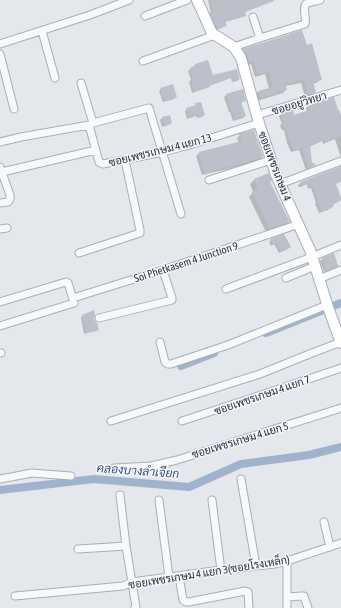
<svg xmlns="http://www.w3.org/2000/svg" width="341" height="608" viewBox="0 0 341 608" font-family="'Asap Condensed',Sarabun,sans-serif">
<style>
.shadow{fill:#0003}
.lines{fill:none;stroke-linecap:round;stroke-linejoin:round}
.canal{stroke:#9fb4cc;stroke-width:8}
.building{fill:#bbc0ca}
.street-casing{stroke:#a9aeb7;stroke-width:9}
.secondary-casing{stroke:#a9aeb7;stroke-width:12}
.street{stroke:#f7f8fa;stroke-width:7}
.secondary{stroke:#fff;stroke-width:10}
.labels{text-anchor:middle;stroke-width:3;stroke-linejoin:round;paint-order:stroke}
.street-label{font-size:11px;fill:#2b3445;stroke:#f4f6f9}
.water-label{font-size:12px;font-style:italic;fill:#34527a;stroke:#f4f6f9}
</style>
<rect width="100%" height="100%" fill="#e4e7ec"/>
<!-- shadow -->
<path class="shadow" d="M208,0h54l1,4 -2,2 -17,6 1,3 -2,2 -18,5 1,3 -2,2 -9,3 -7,-15 3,-2z
M306,46l15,33 -3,3 -5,2 2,8 -3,3 -7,2 -4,-14 -16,3 1,4 -3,3 -26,8 -2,-6 3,-3 11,-3 -4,-15 -10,3 -4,-13 -5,2 -6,-13 4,-3z
M195,65l17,11 24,-6 3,9 -2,2 -5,1 -1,-4 -22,8 -2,2 -15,5 -3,-11 2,-2 -3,-9z
M161,89l15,8 -2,2 -11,3 -4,-11z
M227,95l18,5 -4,3 4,13 -2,2 -10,3 -3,-9h-1l-5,-15z
M196,104l8,11 -2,2 -5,1 -1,-2 -9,3 -2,-8 2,-2 7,-3z
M308,106l29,6 4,5v41l-6,-19 -12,5 -1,-3 -13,6 2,17 3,1 -2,2 -6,3 -7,-20 -8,2 -4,-9 -3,-13h-2l-2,-5 2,-1 -3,-8 3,-2 12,2 13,-4 -1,-4z
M162,118l9,5 -2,2 -7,2 -2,-7z
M240,135l22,22 -3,3 -15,5 -42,10 -6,-19 3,-3 40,-10 -2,-5z
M341,167v14l-10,4 10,15 -3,2 -6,3 -4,5 -9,3 -4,-9 1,-1 -5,-15 -3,1 -1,-5 -6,3h-2l-1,-2 3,-2z
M268,174l1,9 19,39 -4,4 -18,6 -17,-35 4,-5 -3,-8 4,-4z
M271,240l19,7 -2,2 -9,4 -5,-9 -3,2 -2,-4z
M322,259l15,7 -2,2 -11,4 -4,-11z
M83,315l10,4 5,10 -2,2 -12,3 -3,-16z"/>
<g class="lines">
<!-- canal -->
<path class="canal" d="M266,333l75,-30
M181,366l33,-13
M0,490l94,-11 95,8 52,-23 68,-9 32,-8"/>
</g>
<!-- building -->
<path class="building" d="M210,0h64v1l-29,11 1,4 -21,5 2,5 -10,2 -7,-16 3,-1z
M302,30l5,15 5,-2 10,37 -9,2 3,10 -8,3 -4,-15 -19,4 2,6 -27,8 -2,-7 15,-4 -4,-16 -11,3 -4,-13 -5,2 -2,-7 -4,-7z
M208,60l5,15 24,-6 3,10 -6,1 -1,-3 -23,8v2l-16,4 -3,-12h2l-3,-11 5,-2v-2z
M173,84l4,13 -12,4 -5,-13z
M243,89l3,12 -5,1 5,14 -11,3 -2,-9 -2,1 -5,-17z
M334,97l4,13h1l2,5v21l-16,6v-2l-15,5 2,18h2l2,2 -8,3 -6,-20 -9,2 -3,-9h-1l-3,-13 -2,1 -2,-7h2l-3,-9 12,-3 1,5 15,-5 -1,-5z
M201,102l4,13 -6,2 -1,-3 -9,3 -3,-9 10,-3 -1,-2z
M170,115l2,8 -8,2 -2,-8z
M254,130l9,27 -15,5 -43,11 -6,-21 43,-11 -3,-7z
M341,166v16l-5,2 5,13v3l-8,4 1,2 -2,1v1l-10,3 -5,-10 1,-1 -5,-14 -2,1 -2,-4 -5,2h-2l-2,-3z
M269,173l3,8 -2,1 20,40 -20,7 -18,-37 6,-3 -4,-10z
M284,234l7,13 -10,5 -4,-9 -4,1 -3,-5z
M334,253l4,13 -12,5 -4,-13z
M94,310l1,5 -1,4 1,2 2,2 2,7 -13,3 -4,-18z"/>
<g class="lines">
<defs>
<path id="street" d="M145,16l42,-16
M253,17l7,21
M42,31l13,47
M0,44l90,-29 39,-15
M234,47l26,-9 45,-14c2,-5 -3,-16 1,-20 3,-2 10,-3 14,-4
M0,54l14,55
M143,61l72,-26
M81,83l12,40
M257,115l84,-25
M89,125l10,37 4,2 60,-12 26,-7 70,-22
M0,142l21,-5 68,-12 4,-2 56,-15 32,106
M0,167l10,28v4l-2,3 -8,1
M2,172l94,-22
M209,180l62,-20
M280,184l61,-23
M0,229l7,-1
M79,253l61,-20v-3l-15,-70
M286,278l29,-12
M319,279l22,-9
M226,289l86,-32 29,-12
M73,298l90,-28 136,-46
M0,302l66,-20 2,1 6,20 -74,23
M99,318l73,-18v-2l-9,-28
M160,342l5,20 3,2h3l57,-19 99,-40
M0,353h1
M111,421l149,-47 52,-21 29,-11
M182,421l82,-27 77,-26
M114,468l37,-2 26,-6 164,-52
M0,479l32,-6 39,3
M241,479l15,87
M120,495l6,51 10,61 -1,1
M159,500l10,77
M212,500l9,70
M324,522l6,25
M78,549l48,-3
M287,561v47
M179,576l4,24 3,2h3l56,-11 3,1 1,16
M15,596l108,-10 9,-4 89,-12 54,-6 12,-3 54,-18
M287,597l15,-1h2l4,12"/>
<path id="secondary" d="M197,0l15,33 22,14 7,11 18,65 17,52 34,75 19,60 12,33"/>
</defs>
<!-- street casing -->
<use href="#street" class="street-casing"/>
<!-- secondary casing -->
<use href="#secondary" class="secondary-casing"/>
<!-- street -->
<use href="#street" class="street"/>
<!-- secondary -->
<use href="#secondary" class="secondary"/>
</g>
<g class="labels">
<!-- street labels -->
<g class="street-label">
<text transform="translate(299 103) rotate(-17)" y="4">ซอยอยู่วิทยา</text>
<text transform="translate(160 150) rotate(-14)" y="4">ซอยเพชรเกษม 4 แยก 13</text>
<text transform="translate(275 166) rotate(69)" y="4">ซอยเพชรเกษม 4</text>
<text transform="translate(186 262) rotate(-18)" y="4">Soi Phetkasem 4 Junction 9</text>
<text transform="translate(262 395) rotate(-19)" y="4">ซอยเพชรเกษม 4 แยก 7</text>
<text transform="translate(240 440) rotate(-17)" y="4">ซอยเพชรเกษม 4 แยก 5</text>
<text transform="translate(209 572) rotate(-9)" y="4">ซอยเพชรเกษม 4 แยก 3(ซอยโรงเหล็ก)</text>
</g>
<!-- water labels -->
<g class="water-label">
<text transform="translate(138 471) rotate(4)" y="4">คลองบางลำเจียก</text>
</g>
</g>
</svg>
